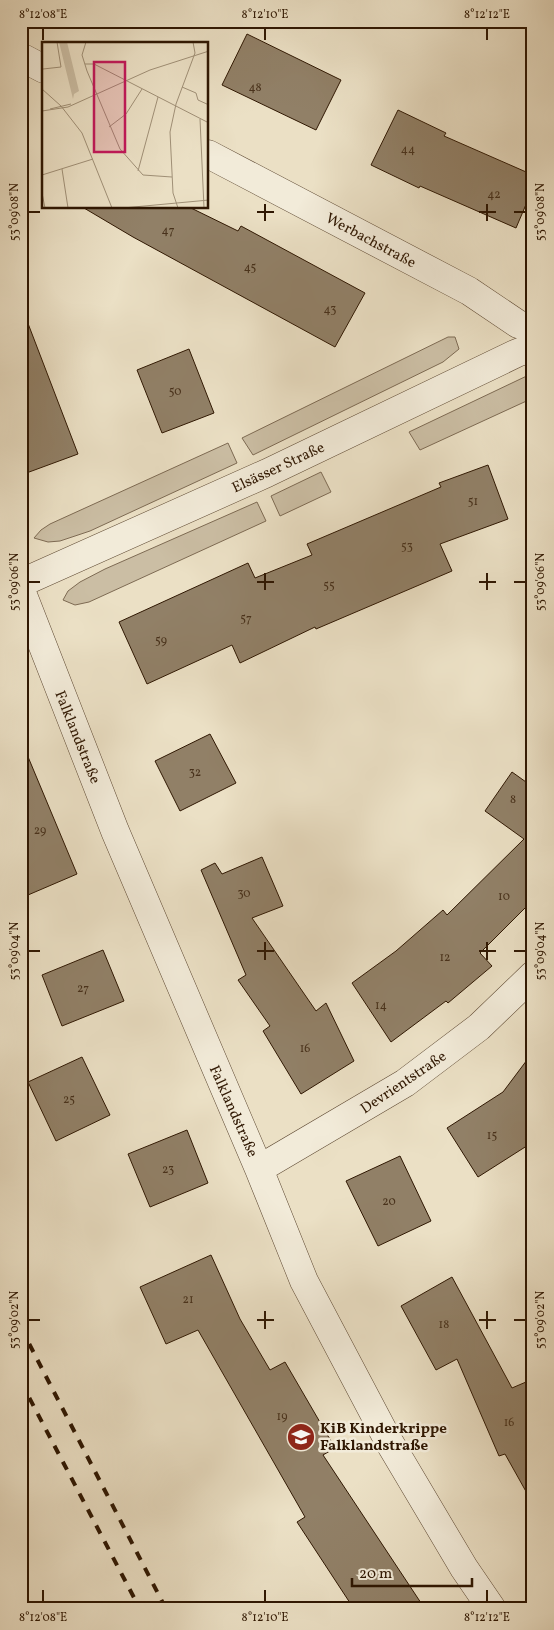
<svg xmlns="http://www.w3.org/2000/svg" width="554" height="1630" viewBox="0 0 554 1630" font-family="Vollkorn,serif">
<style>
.green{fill:#cbbea4;stroke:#7d6a53}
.building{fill:#918067;stroke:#2f1702}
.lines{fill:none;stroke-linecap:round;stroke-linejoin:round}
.minor-casing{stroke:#5e4933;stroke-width:29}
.minor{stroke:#f2ebd9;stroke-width:28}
.rail{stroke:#2f1702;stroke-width:4;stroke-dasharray:9 9;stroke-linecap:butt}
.ticks{fill:none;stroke:#2f1702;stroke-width:2}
.labels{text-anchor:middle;stroke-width:5;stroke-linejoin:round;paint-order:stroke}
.number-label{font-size:12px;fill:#48311b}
.street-label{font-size:15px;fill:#2f1702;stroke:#f2ebd9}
.poi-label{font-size:15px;font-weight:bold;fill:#2f1702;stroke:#f2ebd9;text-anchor:start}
.inset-road{fill:none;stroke:#a09077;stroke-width:1}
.view{fill:#c2185b;fill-opacity:0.15;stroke:#c2185b;stroke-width:2.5}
.inset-edge{fill:none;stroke:#2f1702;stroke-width:2.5}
.neatline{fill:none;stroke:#2f1702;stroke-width:2}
.ticks-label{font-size:12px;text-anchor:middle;fill:#2f1702}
</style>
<rect width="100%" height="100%" fill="#ebe0c5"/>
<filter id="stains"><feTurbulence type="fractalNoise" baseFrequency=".004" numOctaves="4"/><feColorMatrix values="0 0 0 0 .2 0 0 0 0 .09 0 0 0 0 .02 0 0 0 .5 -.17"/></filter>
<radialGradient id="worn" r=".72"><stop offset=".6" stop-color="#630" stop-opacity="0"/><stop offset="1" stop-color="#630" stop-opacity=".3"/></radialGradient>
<!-- green -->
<path class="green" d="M448,337h7l4,12 -16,13 -190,93 -11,-17z
M533,373v25l-113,52 -11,-18z
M228,443l9,20 -147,68 -30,10 -12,1 -14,-4 7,-8 9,-6z
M321,472l10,20 -51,24 -9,-20z
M257,502l9,19 -177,81 -14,3 -12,-5 5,-9 12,-9 25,-13z"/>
<!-- building -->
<path class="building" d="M247,34l94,46 -25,50 -94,-45z
M398,110l48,23 -2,3 89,39v13l-17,40 -96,-42 -1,2 -48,-23z
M84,208h107l47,23 3,-5 124,67 -30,54 -202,-110z
M24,313l54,141 -57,21v-161z
M189,349l25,64 -52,20 -25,-63z
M488,465l20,54 -68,25 12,27 -136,58 -1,-2 -75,36 -8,-18 -85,39 -28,-62 129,-59 7,15 57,-23 -5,-11 134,-57 -2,-4z
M210,734l26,49 -56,28 -25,-50z
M21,740l56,134 -56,24z
M512,772l21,15v113l-53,53 12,13 -44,37 -2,-2 -55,41 -39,-59 44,-32 47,-41 4,5 77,-76 -39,-28z
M262,857l21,49 -31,12 64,93 10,-8 28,58 -53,33 -38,-63 7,-5 -32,-46 8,-5 -45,-105 14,-7 7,11z
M103,950l21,51 -62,25 -20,-51z
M533,1052v90l-55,35 -31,-49 56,-36z
M82,1057l28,58 -54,26 -28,-59z
M187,1130l21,53 -58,24 -22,-53z
M400,1156l31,65 -53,25 -32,-65z
M211,1255l29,64 30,51 15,-8 50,86 -12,7 102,154h-71l-57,-87 8,-5 -107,-187 -32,14 -26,-57z
M452,1277l60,111 21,-9v125l-28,-50 -6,2 -42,-97 -21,11 -35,-64z"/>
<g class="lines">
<defs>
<path id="minor" d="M21,57l23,12
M208,154l261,137 49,33 15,5
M21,583l246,-110 250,-120 16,-6
M21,590l94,241 144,338 45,112 84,159 76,128 28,41
M259,1169l146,-86 74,-56 54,-52"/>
</defs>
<!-- minor casing -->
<use href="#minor" class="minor-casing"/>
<!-- minor -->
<use href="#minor" class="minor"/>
<!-- rail -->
<path class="rail" d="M21,1328l145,281
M21,1382l119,227"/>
</g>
<!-- ticks -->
<path class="ticks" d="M43,28v12M265,28v12M487,28v12M265,204v17M487,204v17M28,212h12M257,212h17M479,212h17M514,212h12M265,573v17M487,573v17M28,582h12M257,582h17M479,582h17M514,582h12M265,942v18M487,942v18M28,951h12M257,951h17M479,951h17M514,951h12M265,1311v18M487,1311v18M28,1320h12M257,1320h17M479,1320h17M514,1320h12M43,1590v12M265,1590v12M487,1590v12"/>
<!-- icons -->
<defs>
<symbol id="school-disc" viewBox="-11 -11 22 22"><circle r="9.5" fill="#8f2418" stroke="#f2ebd9"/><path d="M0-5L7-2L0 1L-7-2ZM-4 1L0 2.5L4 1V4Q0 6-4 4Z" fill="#fff"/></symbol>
</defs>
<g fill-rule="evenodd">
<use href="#school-disc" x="285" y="1421" width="32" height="32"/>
</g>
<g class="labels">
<!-- number labels -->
<g class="number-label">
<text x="255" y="91">48</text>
<text x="408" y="153">44</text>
<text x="494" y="198">42</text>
<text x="168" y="234">47</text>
<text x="250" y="271">45</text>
<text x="330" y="313">43</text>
<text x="175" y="395">50</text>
<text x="473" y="505">51</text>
<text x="407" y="550">53</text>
<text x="329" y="589">55</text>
<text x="246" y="622">57</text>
<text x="161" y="644">59</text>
<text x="195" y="776">32</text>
<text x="513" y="803">8</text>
<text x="40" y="834">29</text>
<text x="244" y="897">30</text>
<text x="504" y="900">10</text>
<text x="445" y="961">12</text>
<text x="83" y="992">27</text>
<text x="381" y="1009">14</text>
<text x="305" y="1052">16</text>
<text x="69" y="1103">25</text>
<text x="492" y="1139">15</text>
<text x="168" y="1173">23</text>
<text x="389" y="1205">20</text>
<text x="188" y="1303">21</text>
<text x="444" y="1328">18</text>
<text x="282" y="1420">19</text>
<text x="509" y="1426">16</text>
</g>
<!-- street labels -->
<g class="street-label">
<text transform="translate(371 240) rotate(28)" y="5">Werbachstraße</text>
<text transform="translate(278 467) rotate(-25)" y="5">Elsässer Straße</text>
<text transform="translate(78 737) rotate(68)" y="5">Falklandstraße</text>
<text transform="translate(403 1082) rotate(-34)" y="5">Devrientstraße</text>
<text transform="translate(234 1111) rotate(66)" y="5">Falklandstraße</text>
</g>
<!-- poi labels -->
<g class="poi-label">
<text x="320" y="1433">KiB Kinderkrippe<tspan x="320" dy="17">Falklandstraße</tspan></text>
</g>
</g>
<!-- overview -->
<g transform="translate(42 42)">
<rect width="166" height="166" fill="#ebe0c5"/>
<path d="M17,0h8l12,49 -5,3 -1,5z" fill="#cbbea4"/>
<path class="inset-road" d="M44,0l-4,13 5,16 33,78 23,26 29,2M43,22h9l115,59M1,27l18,-2 -4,-25M140,45l14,6 2,7 11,5M0,47l19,17 21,27 30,75M8,67l21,-5M0,69l26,-4 82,-37 59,-19M158,77l4,89M67,85l17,-13 16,-25M20,127l6,39M96,129l20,-74M0,133l51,-16M0,151l3,15M81,166l86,-8M136,166l-5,-15 -3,-61 6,-28 19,-51 -2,-11"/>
<path class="view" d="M52,20h31v90h-31z"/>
<rect width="166" height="166" class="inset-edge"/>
</g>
<!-- margin -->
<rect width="554" height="1630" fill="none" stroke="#ebe0c5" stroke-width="55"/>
<!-- scale -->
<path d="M352 1578v8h120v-8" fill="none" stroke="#2f1702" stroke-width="2.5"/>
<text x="359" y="1578" font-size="15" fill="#2f1702" stroke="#f2ebd9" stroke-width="4" paint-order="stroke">20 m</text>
<rect x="28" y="28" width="498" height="1574" class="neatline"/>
<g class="ticks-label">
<text x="43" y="18">8°12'08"E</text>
<text x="265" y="18">8°12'10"E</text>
<text x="487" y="18">8°12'12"E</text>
<text transform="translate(14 212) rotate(-90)" y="4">53°09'08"N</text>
<text transform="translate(540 212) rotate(-90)" y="4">53°09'08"N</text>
<text transform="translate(14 582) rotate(-90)" y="4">53°09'06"N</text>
<text transform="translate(540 582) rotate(-90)" y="4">53°09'06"N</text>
<text transform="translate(14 951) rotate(-90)" y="4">53°09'04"N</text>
<text transform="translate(540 951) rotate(-90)" y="4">53°09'04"N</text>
<text transform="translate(14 1320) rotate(-90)" y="4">53°09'02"N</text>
<text transform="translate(540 1320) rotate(-90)" y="4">53°09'02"N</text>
<text x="43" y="1621">8°12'08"E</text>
<text x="265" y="1621">8°12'10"E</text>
<text x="487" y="1621">8°12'12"E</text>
</g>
<rect width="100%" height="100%" filter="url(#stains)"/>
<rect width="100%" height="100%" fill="url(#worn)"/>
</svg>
